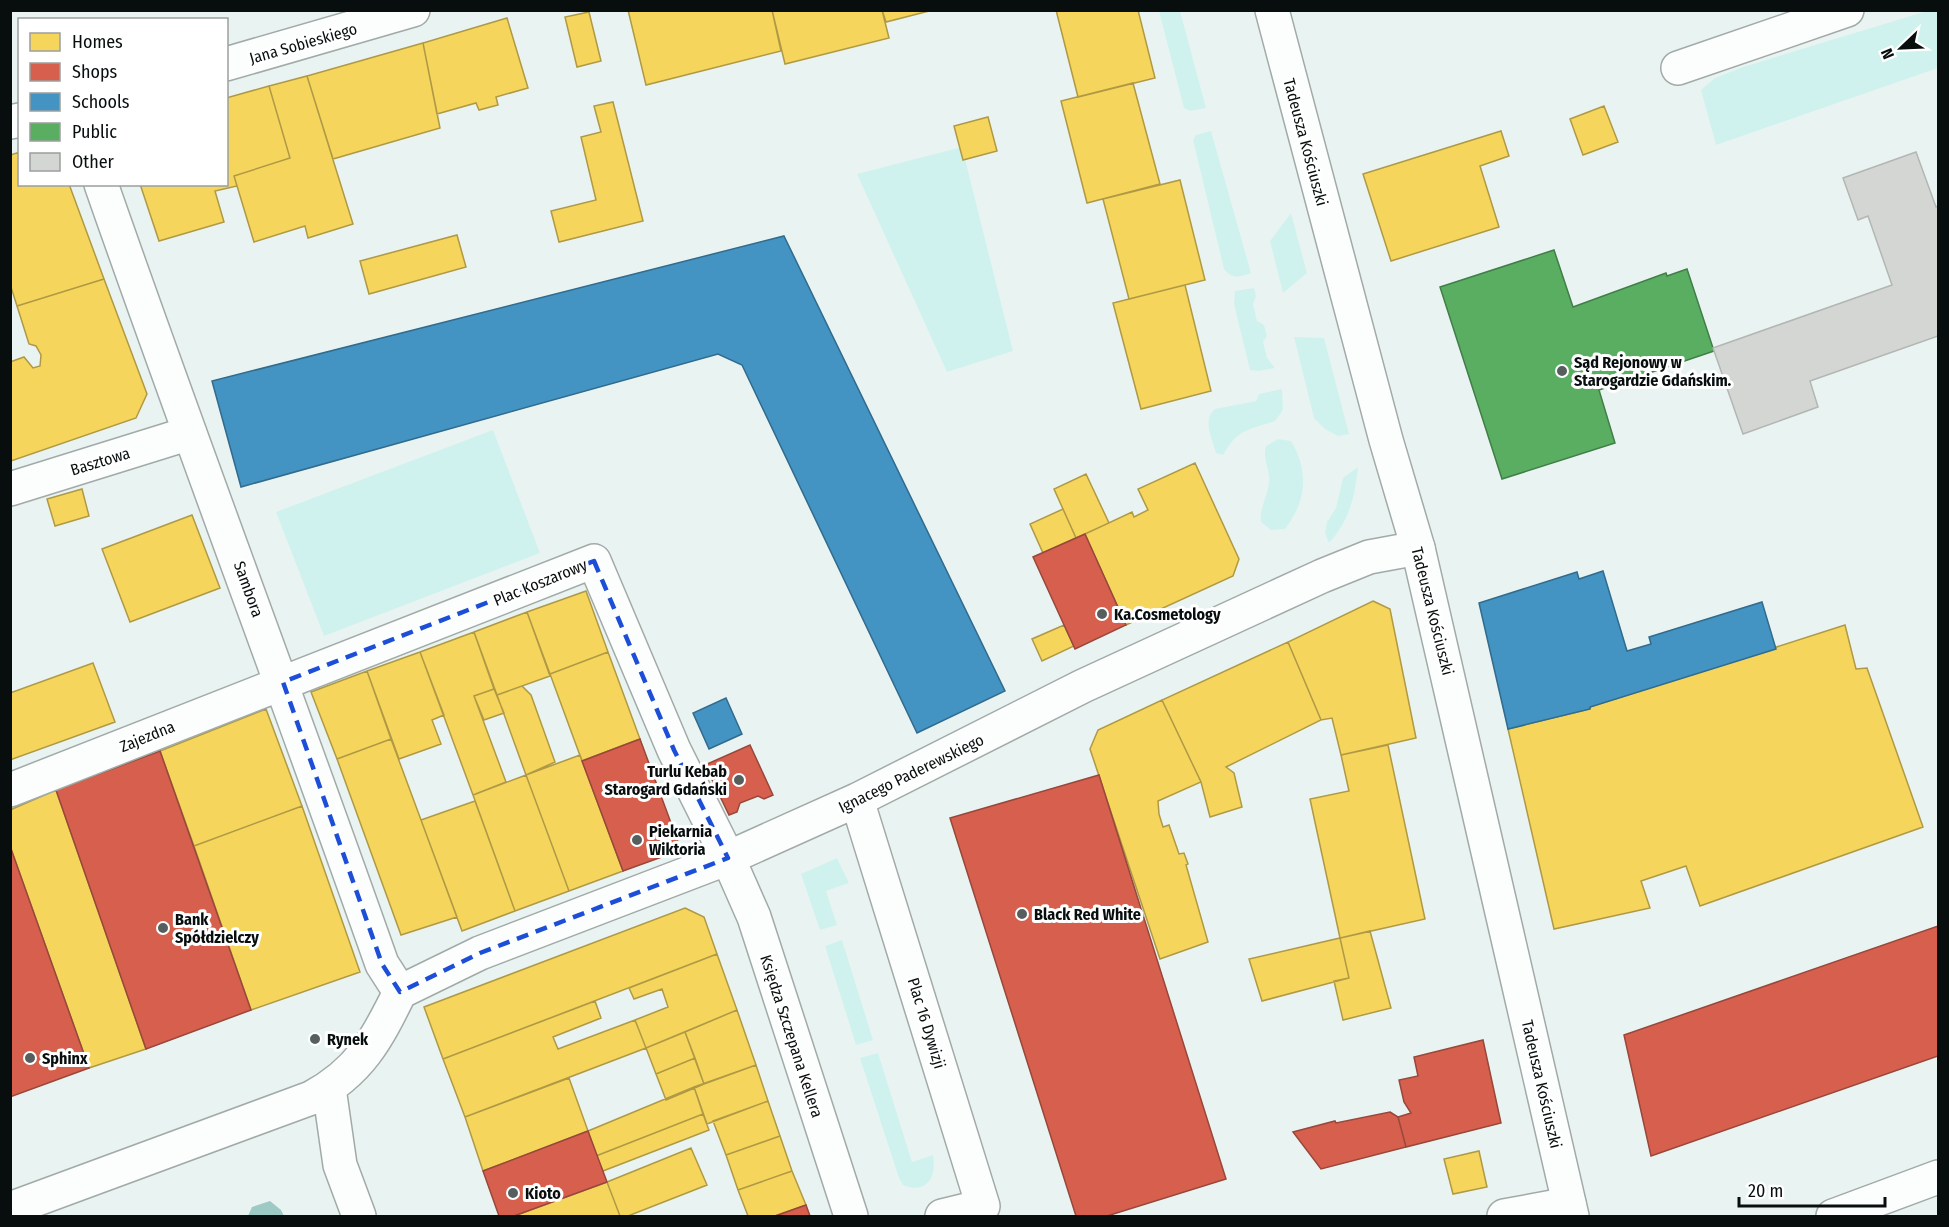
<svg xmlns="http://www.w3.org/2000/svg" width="1949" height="1227" viewBox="0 0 1949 1227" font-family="'Fira Sans Condensed',sans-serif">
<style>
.green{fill:#d0f2ee}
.water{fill:#9dcac5}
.homes{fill:#f6d55c;stroke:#af9945;stroke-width:1.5}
.shops{fill:#d6604d;stroke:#98473a;stroke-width:1.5}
.schools{fill:#4393c3;stroke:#316b8d;stroke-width:1.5}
.public{fill:#5aae61;stroke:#417e48;stroke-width:1.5}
.building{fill:#d4d6d3;stroke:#b4b6b4;stroke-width:1.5}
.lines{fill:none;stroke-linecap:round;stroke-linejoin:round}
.street-casing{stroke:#a2aaa8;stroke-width:36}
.secondary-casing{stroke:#a2aaa8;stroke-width:36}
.street{stroke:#fcfdfd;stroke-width:33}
.secondary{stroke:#fcfdfd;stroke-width:33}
.marked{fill:none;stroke:#1d4ed8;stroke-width:4.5;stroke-dasharray:12 8;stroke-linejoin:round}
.poi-dot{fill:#575e5e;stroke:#fff;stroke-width:2}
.labels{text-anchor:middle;stroke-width:6;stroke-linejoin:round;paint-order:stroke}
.street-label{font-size:16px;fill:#080e0e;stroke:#fff}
.poi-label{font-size:16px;font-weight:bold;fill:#080e0e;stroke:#fff;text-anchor:start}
</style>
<rect width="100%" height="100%" fill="#e9f4f2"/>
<!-- green -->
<path class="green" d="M1159,11h21l26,97 -16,3 -6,-3z
M1927,11h11v57l-222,77 -15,-55 14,-12 28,-11z
M1211,131l40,142c-12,4 -18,7 -27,-4l-31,-129 3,-5z
M962,147l51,204 -66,21 -90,-198z
M1291,213l16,60 -24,20 -13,-52z
M1254,288l2,8 -3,8 4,17 7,4 3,11 -4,6 4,16 8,10 -16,3 -9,-1 -16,-66 1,-13z
M1294,337l30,1 25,96 -11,2 -13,-7 -11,-11z
M1282,389l1,21 -8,11c-28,10 -36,7 -52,34l-7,-2c-4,-15 -14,-33 -1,-44l41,-8 3,-7z
M493,430l47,123 -216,83 -48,-124z
M1278,439l13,2c18,30 16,60 -6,88l-14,1 -10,-8c-2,-17 10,-30 8,-47 -2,-12 -6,-17 -3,-29z
M1358,467c-3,30 -9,54 -29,76l-4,-10 2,-11 9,-14 7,-30z
M837,858l12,25 -23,8 11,34 -17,5 -19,-56z
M842,940l31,100 -17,5 -31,-99z
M878,1053l34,109 21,-7c4,22 -6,40 -30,30l-4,-7 -39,-120z"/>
<!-- water -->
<path class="water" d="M270,1201l11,9 3,6h-36l4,-9z"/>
<!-- homes -->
<path class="homes" d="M628,10h144l9,41 -135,34z
M772,10h110l7,28 -104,26z
M882,10h51l-47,12z
M1056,10h82l17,68 -77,19z
M589,12l12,49 -24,6 -12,-50z
M507,18l21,70 -32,9 2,8 -19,5 -3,-7 -39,11 -14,-71z
M423,43l17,85 -107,31 -26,-83z
M307,76l46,148 -45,14 -3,-12 -51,16 -20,-66 56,-18 -21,-72z
M1133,83l27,101 -73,19 -26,-102z
M269,86l21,72 -56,18 3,10 -22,5 9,31 -65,19 -19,-57h86v-86z
M613,102l30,119 -84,21 -8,-31 45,-11 -15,-63 20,-5 -7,-26z
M1604,106l14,36 -35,13 -13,-36z
M988,117l9,34 -34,9 -9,-34z
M1501,131l8,25 -29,10 19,61 -108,34 -28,-87z
M20,152v32h49l35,95 -87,27 -7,-22v-129z
M1180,180l25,100 -76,19 -26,-100z
M457,235l9,32 -97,27 -9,-33z
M104,279l43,115 -11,24 -125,43 -1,-99 14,-5 9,11 7,-2 1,-11 -5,-9 -7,-2 -12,-38z
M1185,285l26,106 -70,18 -28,-106z
M1195,463l44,96 -6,17 -107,49 -41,-91 47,-22 2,5 14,-7 -10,-21z
M1086,474l23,49 -33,15 -22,-49z
M82,489l7,27 -34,10 -8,-27z
M1063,509l13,29 -33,15 -13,-29z
M192,515l28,73 -90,34 -28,-73z
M586,591l22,61 -58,22 -23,-62z
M1373,601l17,8 26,129 -75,17 -9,-37 -11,2 -33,-78z
M527,612l23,64 -53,19 -23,-63z
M1064,625l10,21 -32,15 -10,-22z
M1845,625l11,44 11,-1 56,159 -223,79 -14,-40 -45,15 9,27 -96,21 -46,-200 82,-20v-2z
M474,632l20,57 -20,7 32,86 -33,13 -53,-143z
M1288,642l33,78 -95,47 8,6 8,34 -32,10 -9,-35 -39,-82z
M420,652l24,63 -12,5 9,24 -42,15 -32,-88z
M608,652l32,87 -58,22 -32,-87z
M93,663l22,59 -105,38v-67z
M367,671l24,68 -54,20 -26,-67z
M522,686l9,9 24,67 -29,13 -29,-80z
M494,689l10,24 -20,7 -10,-24z
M1162,700l39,82 -43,19 1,13 4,13 6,-2 10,29 5,-1 4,11 -2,1 22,77 -48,17 -70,-210 8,-19z
M266,709l36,97 -108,40 -34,-95z
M391,739l66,178 -56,18 -64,-176z
M1388,745l37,174 -85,19 -30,-139 39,-8 -8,-36z
M580,755l43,116 -54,20 -43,-116z
M526,775l43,116 -54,20 -42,-116z
M56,790l90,259 -57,19 -79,-222v-36z
M475,801l40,110 -53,20 -41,-111z
M302,806l58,166 -109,38 -57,-164z
M685,908l19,9 13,37 -274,105 -19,-52z
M1370,931l21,77 -48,12 -9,-39 15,-3 -9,-40z
M1340,938l9,40 -87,23 -13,-42z
M717,954l20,56 -91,38 -11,-28 33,-13 -6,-18 -28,10 -5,-11z
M595,1001l6,17 -48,19 5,12 77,-29 11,28 -181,69 -22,-58z
M737,1010l19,55 -52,19 -19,-52z
M685,1032l10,26 -39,16 -10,-26z
M695,1058l9,26 -38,16 -10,-26z
M756,1065l12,36 -61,23 -13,-37z
M569,1078l19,53 -105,40 -18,-54z
M694,1087l9,27 -107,42 -8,-25z
M768,1101l12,35 -54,19 -13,-34z
M703,1114l6,16 -106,41 -7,-15z
M780,1136l12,35 -54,19 -12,-35z
M691,1148l16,37 -79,31h-8l-13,-34z
M1479,1151l8,36 -34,7 -9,-35z
M792,1171l14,34 -31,11h-27l-10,-26z
M607,1182l13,34h-106z"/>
<!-- shops -->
<path class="shops" d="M1085,534l41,91 -51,24 -42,-92z
M640,739l41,111 -58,21 -41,-110z
M750,745l23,50 -9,4 -6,-3 -18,7 -3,9 -8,3 -24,-50z
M160,751l91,259 -105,39 -90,-259z
M1099,775l127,404 -119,37h-31l-126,-398z
M10,846l79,222 -79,29z
M1938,926v130l-287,100 -27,-121z
M1483,1040l18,83 -95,24 -8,-30 13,-4 -7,-11 -5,-22 19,-4 -4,-19z
M1390,1112l8,5 8,30 -85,22 -28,-37 42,-11 1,2z
M588,1131l19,51 -93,34h-15l-16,-45z
M806,1205l4,11h-35z"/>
<!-- schools -->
<path class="schools" d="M784,236l221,455 -88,42 -175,-368 -24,-11 -477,133 -29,-106z
M1603,571l24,80 24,-7 -2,-7 113,-35 14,47 -186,58v2l-82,20 -29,-126 98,-31 2,7z
M726,698l16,36 -33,15 -16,-36z"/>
<!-- public -->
<path class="public" d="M1554,250l19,57 93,-34 1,3 20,-7 27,82 -115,39 16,53 -113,36 -62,-192z"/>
<!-- building -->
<path class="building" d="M1916,152l20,55 2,-1v130l-128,45 8,26 -75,27 -30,-86 179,-63 -24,-69 -10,4 -15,-42z"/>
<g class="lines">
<defs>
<path id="street" d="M1678,68l169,-58
M101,184c91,261 189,519 281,780l18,28
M10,489l180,-56
M10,790l584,-229 80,189 54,108 26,59 97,299
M857,800l126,406 -41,10
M400,992l80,-39 248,-95 129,-58 226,-114 239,-110 47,-19 49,-9
M329,1088l11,77 19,51
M10,1209l301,-111c49,-26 66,-59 89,-106
M1504,1216l65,-12"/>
<path id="secondary" d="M1272,10l114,430 32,108 154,668
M226,64l187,-54
M10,122l10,-2
M1833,1216l105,-39"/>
</defs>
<!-- street casing -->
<use href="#street" class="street-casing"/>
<!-- secondary casing -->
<use href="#secondary" class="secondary-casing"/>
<!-- street -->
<use href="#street" class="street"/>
<!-- secondary -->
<use href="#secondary" class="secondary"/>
</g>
<!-- marked area -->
<path class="marked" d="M594,561l80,189 54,108 -248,95 -80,39 -18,-28 -99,-282z"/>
<!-- markers -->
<g class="poi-dot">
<circle cx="1562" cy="371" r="6"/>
<circle cx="1102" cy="614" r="6"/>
<circle cx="739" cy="780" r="6"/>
<circle cx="637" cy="840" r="6"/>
<circle cx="1022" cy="914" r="6"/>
<circle cx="163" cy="928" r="6"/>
<circle cx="315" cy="1039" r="6"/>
<circle cx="30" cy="1058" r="6"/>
<circle cx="513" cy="1193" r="6"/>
</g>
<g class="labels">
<!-- street labels -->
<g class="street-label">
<text transform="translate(303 43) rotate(-16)" y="6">Jana Sobieskiego</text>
<text transform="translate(1306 142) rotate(75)" y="6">Tadeusza Kościuszki</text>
<text transform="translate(100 461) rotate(-17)" y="6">Basztowa</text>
<text transform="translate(540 582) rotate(-22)" y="6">Plac Koszarowy</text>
<text transform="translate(249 589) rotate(70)" y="6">Sambora</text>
<text transform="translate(1433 611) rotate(76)" y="6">Tadeusza Kościuszki</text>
<text transform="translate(147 736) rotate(-22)" y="6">Zajezdna</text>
<text transform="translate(911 773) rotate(-26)" y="6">Ignacego Paderewskiego</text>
<text transform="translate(927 1023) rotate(73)" y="6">Plac 16 Dywizji</text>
<text transform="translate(792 1036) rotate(72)" y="6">Księdza Szczepana Kellera</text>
<text transform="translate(1542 1084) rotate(77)" y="6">Tadeusza Kościuszki</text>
</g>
<!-- poi labels -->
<g class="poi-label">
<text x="1574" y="368">Sąd Rejonowy w<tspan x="1574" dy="18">Starogardzie Gdańskim.</tspan></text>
<text x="1114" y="620">Ka.Cosmetology</text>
<text x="727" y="777" text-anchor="end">Turlu Kebab<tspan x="727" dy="18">Starogard Gdański</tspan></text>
<text x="649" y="837">Piekarnia<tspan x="649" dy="18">Wiktoria</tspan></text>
<text x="1034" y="920">Black Red White</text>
<text x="175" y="925">Bank<tspan x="175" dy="18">Spółdzielczy</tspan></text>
<text x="327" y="1045">Rynek</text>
<text x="42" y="1064">Sphinx</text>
<text x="525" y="1199">Kioto</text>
</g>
</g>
<!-- border -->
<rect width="1949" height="1227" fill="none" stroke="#080e0e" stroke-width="24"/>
<!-- legend -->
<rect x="18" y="18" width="210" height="168" fill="#ffffff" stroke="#9c9f9f" stroke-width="1.5"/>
<rect x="30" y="33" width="30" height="18" fill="#f6d55c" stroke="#9c9f9f" stroke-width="1.5"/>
<text x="72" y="48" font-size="18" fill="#080e0e">Homes</text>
<rect x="30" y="63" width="30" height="18" fill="#d6604d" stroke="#9c9f9f" stroke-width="1.5"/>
<text x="72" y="78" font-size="18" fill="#080e0e">Shops</text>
<rect x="30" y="93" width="30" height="18" fill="#4393c3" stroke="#9c9f9f" stroke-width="1.5"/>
<text x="72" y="108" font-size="18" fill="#080e0e">Schools</text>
<rect x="30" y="123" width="30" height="18" fill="#5aae61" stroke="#9c9f9f" stroke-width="1.5"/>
<text x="72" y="138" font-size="18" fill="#080e0e">Public</text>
<rect x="30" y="153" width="30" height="18" fill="#d4d6d3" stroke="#9c9f9f" stroke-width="1.5"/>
<text x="72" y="168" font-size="18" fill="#080e0e">Other</text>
<!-- north arrow -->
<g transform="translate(1901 48) rotate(247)" stroke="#ffffff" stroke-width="4.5" paint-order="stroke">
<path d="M0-4.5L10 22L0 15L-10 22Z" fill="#080e0e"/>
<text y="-9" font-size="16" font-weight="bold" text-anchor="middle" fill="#080e0e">N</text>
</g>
<!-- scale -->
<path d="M1739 1197v9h146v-9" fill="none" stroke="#080e0e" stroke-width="3"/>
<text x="1748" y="1197" font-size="18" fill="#080e0e" stroke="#ffffff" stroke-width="4.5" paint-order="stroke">20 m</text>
</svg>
